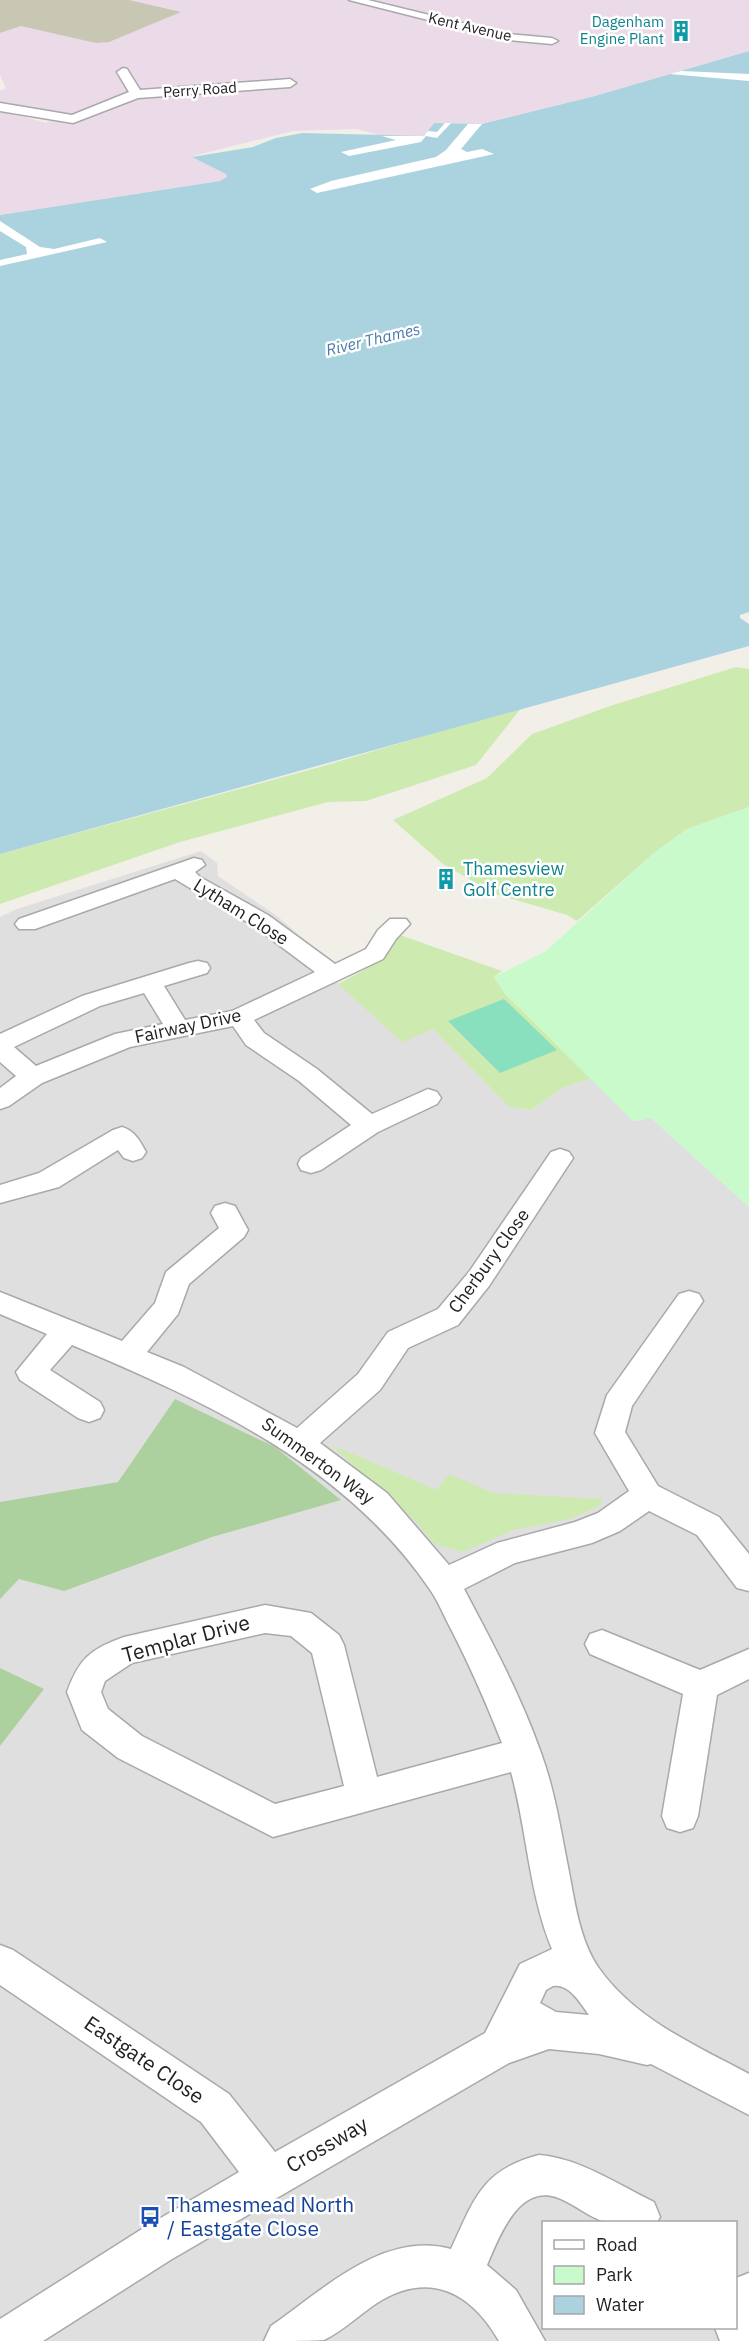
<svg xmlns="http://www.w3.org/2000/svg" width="749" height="2341" viewBox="0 0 749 2341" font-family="'IBM Plex Sans',sans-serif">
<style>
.residential{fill:#e0dfdf;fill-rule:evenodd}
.industrial{fill:#ebdbe8}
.construction{fill:#c7c7b4}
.grass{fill:#cdebb0}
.forest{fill:#add19e}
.park{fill:#c8facc}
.pitch{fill:#88e0be}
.water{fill:#aad3df}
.pier{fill:#fff}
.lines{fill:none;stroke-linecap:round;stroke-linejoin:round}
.minor-casing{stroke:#a9a9a9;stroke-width:3}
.minor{fill:#fff;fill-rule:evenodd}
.labels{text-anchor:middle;stroke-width:5;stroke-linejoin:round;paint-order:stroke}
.far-culture-label{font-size:15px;fill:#0d838f;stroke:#fff;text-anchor:end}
.far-street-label{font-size:15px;fill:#222;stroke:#fff}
.far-water-label{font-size:16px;font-style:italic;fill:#4a7aab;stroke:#fff}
.culture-label{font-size:18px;fill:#0d838f;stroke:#fff;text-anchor:start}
.street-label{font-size:18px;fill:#222;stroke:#fff}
.near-street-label{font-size:21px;fill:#222;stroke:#fff}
.near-transit-label{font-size:21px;fill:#164399;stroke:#fff;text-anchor:start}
</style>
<rect width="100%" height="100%" fill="#f2efe9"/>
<!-- residential -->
<path class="residential" d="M201,851l16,12 1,13 59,40 56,48 5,20 95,45 76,78 23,3 28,-21 32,-11 41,43 18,-3 98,89v1134h-749v-1424l17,-8zM544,2222h192v106h-192z"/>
<!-- industrial -->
<path class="industrial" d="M0,0h749v51l-154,45 -113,28 -48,-1 -10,13h-42l-25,-7 -64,2 -100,25 33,18 2,3 -8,4 -220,34v-105l46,13 3,-2 -5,-7 -44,-11v-12l6,-3 -6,-13v-42l20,-7z"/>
<!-- construction -->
<path class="construction" d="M0,0h129l52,12 -72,30 -13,1 -75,-17 -21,7z"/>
<!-- grass -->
<path class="grass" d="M736,667l13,2v138l-62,22 -33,24 -77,68 -10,-6 -72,-21 -52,-30 -50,-44 94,-42 45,-44 81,-29z
M522,707l-46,58 -110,36 -38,1 -148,40 -180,62v-50l320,-87z
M397,934l105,37 -8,6 12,18 86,83 -32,11 -28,21 -23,-3 -76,-78 -31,13 -64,-58c24,-13 50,-23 59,-50z
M330,1444l107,46 12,-16 44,19 110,6 -4,7 -29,13 -57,11 -50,22 -29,-8 -17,-21z"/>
<!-- forest -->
<path class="forest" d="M175,1399l100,48 66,53 -129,37 -148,54 -45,-12 -19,20v-97l118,-20z
M0,1668l44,21 -44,57z"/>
<!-- park -->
<path class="park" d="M749,807v400l-98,-89 -18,3 -127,-126 -12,-18 52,-26 108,-98 33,-24z"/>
<!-- pitch -->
<path class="pitch" d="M504,999l53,51 -57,23 -52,-52z"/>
<!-- water -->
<path class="water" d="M749,51v561l-9,3v3l9,6v22l-749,208v-639l220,-34 7,-4 -1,-3 -34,-17 61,-10 23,-9 26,-5 122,3 10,-13 48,1 113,-28z"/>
<!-- pier -->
<path class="pier" d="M681,71l68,3v7l-79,-7z
M445,123h6l-14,15 -11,-2 -5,6 -72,14 -8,-4 55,-12 -14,-4h42l4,-5 9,1z
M468,124h14l-21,25 6,3 15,-3 12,5 -177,39 -7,-4 21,-8 105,-24 10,-7z
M0,221l40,26 14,2 46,-11 7,4 -107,24v-6l27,-6 -1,-7 -26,-16z"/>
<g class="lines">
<defs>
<path id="minor" d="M349,0h19l139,34 45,4 6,3 -6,3 -45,-4z
M123,68l4,1 13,21 150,-11 6,4 -6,4 -152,11 -65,25 -73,-12v-8l72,12 57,-23 -12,-20z
M194,858l8,2 3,5 -10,7 5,5 68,38 67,49 31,-15 12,-19 12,-11h16l4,5 -14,15 -13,20 -129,61 10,13 53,36 55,45 56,-25 9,3 4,6 -4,6 -59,28 -57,38 -10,3 -10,-3 -3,-6 3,-6 50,-33 -52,-44 -53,-36 -13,-19 -103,21 -88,36 -33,23 -9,3v-21l16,-12 -16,-14v-28l82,-38 107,-33 9,-2 9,2 3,5 -3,5 -43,13 21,34 47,-9 83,-39 -63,-47 -77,-46 -140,50h-16l-4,-5 4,-5zM144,993l19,31 -48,10 -79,32 -22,-19 86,-41z
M122,1127c13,4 18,14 24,25l-4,6 -9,3 -9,-3 -6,-8 -59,37 -59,16v-18l39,-12 74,-43z
M560,1149l9,3 4,6 -84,128 -31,39 -50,23 -28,42 -60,53 67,50 62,72 48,-22 78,-21 23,-9 31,-22 -34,-58 12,-38 72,-101 10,-3 10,3 4,7 -71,105 -7,26 33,54 61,31 30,37v37l-12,-3 -40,-53 -48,-24 -29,20 -28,12 -77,20 -51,26c28,53 57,107 77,164 14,38 20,79 28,119 6,32 11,68 29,95 36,52 97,78 151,107v41l-98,-51 -4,1 -48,-11 -50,-5 -40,14 -337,196 -129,82h-43v-22l142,-90 97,-57 -38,-50 -201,-137v-40l13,5 216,144 46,58 210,-119 35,-69 32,-15c-23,-55 -25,-119 -41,-177l-238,65 -155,-79 -36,-28 -15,-38c12,-33 23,-43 57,-55l141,-32 46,8 28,22 5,10 33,132 125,-34c-15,-38 -31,-75 -50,-112 -7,-13 -13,-28 -21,-40 -85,-126 -224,-189 -359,-246l-22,25 50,32 4,8 -4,8 -11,4 -11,-4 -58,-38 -4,-8 31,-38 -47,-20v-22l122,49 33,-38 11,-31 53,-44 -8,-15 4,-7 10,-3 10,3 13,24 -4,7 -55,47 -11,30 -31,38 37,15 113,61 61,-54 30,-42 50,-23 31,-37 82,-120zM265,1633l26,3 21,17 32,133 -69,18 -133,-68 -34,-27 -7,-17 4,-11 27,-18zM553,1986c17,-2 27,17 36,29l-33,-3 -16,-9 6,-13z
M602,1630l98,40 49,-21v30l-32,16 -19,121 -5,12 -13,4 -13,-4 -5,-12 21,-122 -93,-40 -5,-10 5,-10z
M539,2155c40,3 78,29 115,47l6,15 -3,5c-15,0 -36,4 -51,0 -17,-4 -32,-19 -50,-25 -38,-12 -57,40 -69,68l29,25 29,51h-46c-28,-49 -70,-71 -122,-38 -17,11 -34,28 -53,37 -11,1 -46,1 -60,1l7,-15c51,-35 112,-96 180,-77 23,-49 30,-79 88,-94z
M749,2273v68h-29l-5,-13h21v-50z"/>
</defs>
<!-- minor casing -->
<use href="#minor" class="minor-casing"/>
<!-- minor -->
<use href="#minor" class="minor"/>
</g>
<!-- icons -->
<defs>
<symbol id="building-bare" viewBox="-9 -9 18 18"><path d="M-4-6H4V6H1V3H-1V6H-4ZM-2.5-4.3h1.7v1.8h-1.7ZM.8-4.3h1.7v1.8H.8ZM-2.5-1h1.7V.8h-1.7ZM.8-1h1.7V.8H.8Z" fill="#0f9aa8" stroke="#fff" stroke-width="2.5" paint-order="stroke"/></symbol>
<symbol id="bus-bare" viewBox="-9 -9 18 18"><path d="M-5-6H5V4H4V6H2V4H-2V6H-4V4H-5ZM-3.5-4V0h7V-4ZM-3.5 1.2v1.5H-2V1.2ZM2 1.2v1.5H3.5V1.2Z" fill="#1a4fb4" stroke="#fff" stroke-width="2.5" paint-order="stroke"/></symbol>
</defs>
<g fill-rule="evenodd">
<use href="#building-bare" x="666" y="16" width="30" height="30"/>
<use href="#building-bare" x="431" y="864" width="30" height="30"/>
<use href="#bus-bare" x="135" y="2202" width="30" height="30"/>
</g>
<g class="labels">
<!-- far-culture labels -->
<g class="far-culture-label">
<text x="664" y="27">Dagenham<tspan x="664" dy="17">Engine Plant</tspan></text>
</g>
<!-- far-street labels -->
<g class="far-street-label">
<text transform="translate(470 27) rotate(13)" y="5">Kent Avenue</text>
<text transform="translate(200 90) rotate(-4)" y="5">Perry Road</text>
</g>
<!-- far-water labels -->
<g class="far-water-label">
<text transform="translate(373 339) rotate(-13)" y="6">River Thames</text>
</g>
<!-- culture labels -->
<g class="culture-label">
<text x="463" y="875">Thamesview<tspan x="463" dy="21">Golf Centre</tspan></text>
</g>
<!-- street labels -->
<g class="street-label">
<text transform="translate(241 912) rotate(32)" y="6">Lytham Close</text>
<text transform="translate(188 1026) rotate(-12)" y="6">Fairway Drive</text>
<text transform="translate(489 1261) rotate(-54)" y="6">Cherbury Close</text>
<text transform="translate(318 1461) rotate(36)" y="6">Summerton Way</text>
</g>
<!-- near-street labels -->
<g class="near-street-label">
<text transform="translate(186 1639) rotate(-15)" y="7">Templar Drive</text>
<text transform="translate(144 2060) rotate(34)" y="7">Eastgate Close</text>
<text transform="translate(327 2145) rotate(-30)" y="7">Crossway</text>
</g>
<!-- near-transit labels -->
<g class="near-transit-label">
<text x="167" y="2212">Thamesmead North<tspan x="167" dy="24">/ Eastgate Close</tspan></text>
</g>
</g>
<!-- legend -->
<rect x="542" y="2221" width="195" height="108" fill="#ffffff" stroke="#a7a7a7" stroke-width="1.5"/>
<rect x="554" y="2240" width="30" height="9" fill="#ffffff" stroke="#a7a7a7" stroke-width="1.5"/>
<text x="596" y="2251" font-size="18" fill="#222222">Road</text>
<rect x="554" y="2266" width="30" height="18" fill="#c8facc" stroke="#a7a7a7" stroke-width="1.5"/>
<text x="596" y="2281" font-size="18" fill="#222222">Park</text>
<rect x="554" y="2296" width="30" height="18" fill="#aad3df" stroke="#a7a7a7" stroke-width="1.5"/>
<text x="596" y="2311" font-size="18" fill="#222222">Water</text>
</svg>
